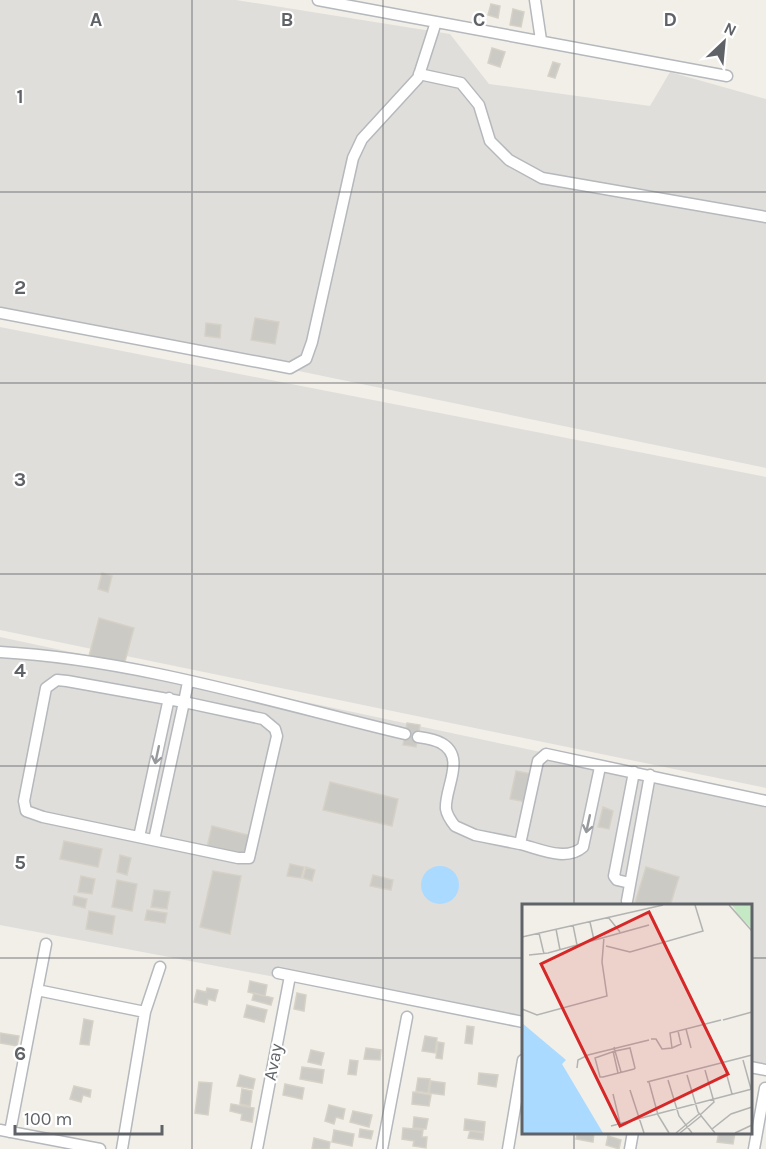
<svg xmlns="http://www.w3.org/2000/svg" width="766" height="1149" viewBox="0 0 766 1149" font-family="Karla,sans-serif">
<style>
.industrial{fill:#e0deda}
.water{fill:#aadaff}
.building{fill:#cccac5;stroke:#d6d1c6;stroke-width:1.5}
.lines{fill:none;stroke-linecap:round;stroke-linejoin:round}
.minor-casing{stroke:#b5b8bc;stroke-width:13}
.minor{stroke:#fff;stroke-width:10}
.oneway{stroke:#979a9d}
.grid{fill:none;stroke:#5f6368;stroke-width:1.5;stroke-opacity:0.55}
.labels{text-anchor:middle;stroke-width:4.5;stroke-linejoin:round;paint-order:stroke}
.street-label{font-size:18px;fill:#5f6368;stroke:#fff}
.inset-road{fill:none;stroke:#b3b3b1;stroke-width:1.5}
.view{fill:#d62828;fill-opacity:0.15;stroke:#d62828;stroke-width:3}
.inset-edge{fill:none;stroke:#5f6368;stroke-width:3}
.grid-label{font-size:20px;text-anchor:middle;font-weight:bold;fill:#5f6368;stroke:#fff;stroke-width:4.5;stroke-linejoin:round;paint-order:stroke}
</style>
<rect width="100%" height="100%" fill="#f1efe8"/>
<!-- industrial -->
<path class="industrial" d="M0,0h236l214,34 39,50 161,22 20,-34 96,27v369l-766,-159z
M0,327l766,150v311l-766,-158z
M0,637l766,163v270l-16,-3v-161h-227v118l-523,-99z"/>
<!-- water -->
<path class="water" d="M421 885a19 19 0 1 1 38 0a19 19 0 1 1-38 0Z"/>
<!-- building -->
<path class="building" d="M491,4l9,2 -2,12 -10,-3z
M513,9l11,3 -3,15 -11,-2z
M492,48l13,4 -5,15 -12,-4z
M553,62l7,2 -5,14 -7,-2z
M255,318l24,4 -4,22 -24,-4z
M206,323l15,2 -1,13 -15,-2z
M102,573l10,3 -4,16 -10,-3z
M99,618l35,10 -10,37 -35,-9z
M407,723l13,2 -4,22 -13,-2z
M516,771l16,3 -6,28 -16,-3z
M330,782l68,17 -6,27 -69,-16z
M603,807l10,4 -4,18 -11,-2z
M212,826l40,10 -4,19 -41,-8z
M64,841l38,8 -4,18 -38,-8z
M120,855l11,3 -4,17 -10,-3z
M290,864l14,3 -3,11 -14,-2z
M306,867l9,3 -3,11 -9,-3z
M646,867l33,10 -9,29h-36z
M213,871l28,5 -11,58 -30,-7z
M373,875l20,5 -2,10 -21,-4z
M81,876l14,3 -3,15 -14,-2z
M117,880l20,4 -5,27 -20,-4z
M154,890l16,2 -3,17 -16,-2z
M74,896l13,3 -2,9 -12,-3z
M147,910l20,3 -2,10 -20,-3z
M89,911l26,5 -3,18 -26,-5z
M250,981l17,4 -2,11 -17,-4z
M207,988l11,2 -3,11 -7,-2 -1,6 -13,-3 3,-12 9,2z
M254,993l19,5 -2,7 -19,-5z
M297,993l9,2 -2,16 -10,-2z
M247,1005l20,5 -3,12 -20,-5z
M84,1019l9,2 -4,24 -9,-1z
M467,1026l7,1 -2,17 -7,-1z
M0,1033l19,3 -2,10 -17,-3z
M425,1036l12,2 -2,15 -13,-2z
M438,1042l6,1 -2,16 -6,-1z
M366,1048l15,2 -1,10 -16,-1z
M311,1050l13,3 -3,12 -13,-3z
M350,1060l8,1 -2,14 -8,-1z
M302,1067l22,3 -2,13 -22,-4z
M479,1073l19,2 -2,12 -18,-3z
M240,1075l15,4 -2,10 -16,-3z
M418,1078l12,1 -2,14 -12,-2z
M431,1081l14,2 -1,12 -15,-2z
M199,1082l13,1 -4,32 -13,-2z
M285,1084l19,4 -2,11 -19,-4z
M74,1086l17,4 -1,7 -7,-2 -2,7 -11,-3z
M242,1089l10,2 -2,15 -10,-2z
M413,1092l18,3 -2,11 -17,-2z
M231,1104l23,4 -2,14 -11,-2 1,-6 -12,-3z
M329,1105l16,4 -2,10 -7,-2 -2,7 -9,-3z
M353,1111l19,4 -3,12 -19,-5z
M414,1117l14,2 -2,10 -13,-1z
M465,1119l20,3 -1,10 -20,-2z
M403,1128l20,2 -1,7h5l-1,11 -13,-2 1,-5 -12,-2z
M360,1129l13,2 -2,8 -12,-2z
M334,1130l20,4 -2,12 -20,-4z
M470,1131l14,2 -1,7 -15,-2z
M578,1132h16l-1,10 -17,-3z
M719,1132l16,1 -2,11 -16,-2z
M608,1136l13,4 -2,9 -13,-4z
M314,1138l16,4 -1,7h-17z"/>
<g class="lines">
<defs>
<path id="minor" d="M318,0l409,76
M535,0l6,40
M419,74l42,9 18,22 11,36 19,19 33,18 224,39
M0,313l290,55 16,-9 6,-17 41,-184 9,-19 56,-61 18,-56
M0,652c133,7 275,51 405,82
M418,737c7,1 16,2 23,6 26,14 3,46 5,66 1,6 5,12 9,17l20,9 45,9 18,-83 8,-7 220,47
M139,837l30,-139
M154,840l30,-138 -117,-21 -10,-1 -11,8 -22,113 2,10 17,6 195,41h11l28,-122 -2,-7 -12,-10 -79,-17 4,-20
M520,844c20,5 46,18 63,3l17,-80
M630,883l-13,-3 -3,-4 20,-104
M627,901l23,-126
M278,973l245,49
M37,990l108,22
M750,1067l16,3
M0,1130l100,19
M10,1132l36,-188
M122,1149l23,-137 15,-45
M257,1149l33,-173
M382,1149l25,-132
M508,1149l15,-89
M630,1149l3,-17
M754,1149l11,-61"/>
</defs>
<!-- minor casing -->
<use href="#minor" class="minor-casing"/>
<!-- minor -->
<use href="#minor" class="minor"/>
</g>
<!-- one-way arrows -->
<defs><path id="oneway-shaft" d="M-6 0H5M1.5-3L5.5 0L1.5 3" fill="none" stroke-width="1.6" stroke-linecap="round" stroke-linejoin="round" transform="scale(1.5)"/></defs>
<g class="oneway">
<use href="#oneway-shaft" transform="translate(157 755) rotate(102)"/>
<use href="#oneway-shaft" transform="translate(588 824) rotate(102)"/>
</g>
<!-- grid -->
<path class="grid" d="M192,0v1149M383,0v1149M574,0v906M0,192h766M0,383h766M0,574h766M0,766h766M0,958h523M750,958h16M574,1132v17"/>
<g class="labels">
<!-- street labels -->
<g class="street-label">
<text transform="translate(273 1062) rotate(-79)" y="6">Avay</text>
</g>
</g>
<!-- overview -->
<g transform="translate(522 904)">
<rect width="230" height="230" fill="#f1efe8"/>
<path d="M208,1l7,7 -5,-7h19v23l-10,-11 10,13z" fill="#c5e8c5"/>
<path d="M0,119l44,37 -4,4 41,69h-81z" fill="#aadaff"/>
<path class="inset-road" d="M207,1l23,26M86,13l12,15M68,18l4,18M51,21l4,20M34,25l4,21M17,29l5,21M0,33l141,-32M84,42l24,6 73,-21 -8,-26M7,51l19,-2 101,-28M0,105l15,6 70,-19 -5,-34 2,-25M201,116l29,-8M164,125l5,19M129,135h5l6,10 10,-1 -2,-15 51,-13M92,143l1,4 15,-3 5,20 -1,1 -31,8h-3l-5,-19 20,-7 6,21M150,144l9,-4 -3,-13M91,147l5,22M221,156l8,29M202,161l8,29M55,164l1,-8 10,-5 61,-15M165,171l11,37 17,21M146,176l11,36 13,17M125,178l105,-27M127,178l9,33 11,18M108,186l14,43M91,190l7,29M178,211l14,-13 -9,-32M89,222l141,-37M190,225l19,-15 21,-7M154,229l23,-19M158,229l21,-17M213,229l17,-8"/>
<path class="view" d="M127,8l79,162 -108,52 -79,-162z"/>
<rect width="230" height="230" class="inset-edge"/>
</g>
<g class="grid-label">
<text x="96" y="26">A</text>
<text x="287" y="26">B</text>
<text x="479" y="26">C</text>
<text x="670" y="26">D</text>
<text x="20" y="103">1</text>
<text x="20" y="294">2</text>
<text x="20" y="486">3</text>
<text x="20" y="677">4</text>
<text x="20" y="869">5</text>
<text x="20" y="1060">6</text>
</g>
<!-- north arrow -->
<g transform="translate(724 42) rotate(26)" stroke="#ffffff" stroke-width="4.5" paint-order="stroke">
<path d="M0-4.5L10 22L0 15L-10 22Z" fill="#5f6368"/>
<text y="-9" font-size="16" font-weight="bold" text-anchor="middle" fill="#5f6368">N</text>
</g>
<!-- scale -->
<path d="M15 1125v9h147v-9" fill="none" stroke="#5f6368" stroke-width="3"/>
<text x="24" y="1125" font-size="18" fill="#5f6368" stroke="#ffffff" stroke-width="4.5" paint-order="stroke">100 m</text>
</svg>
